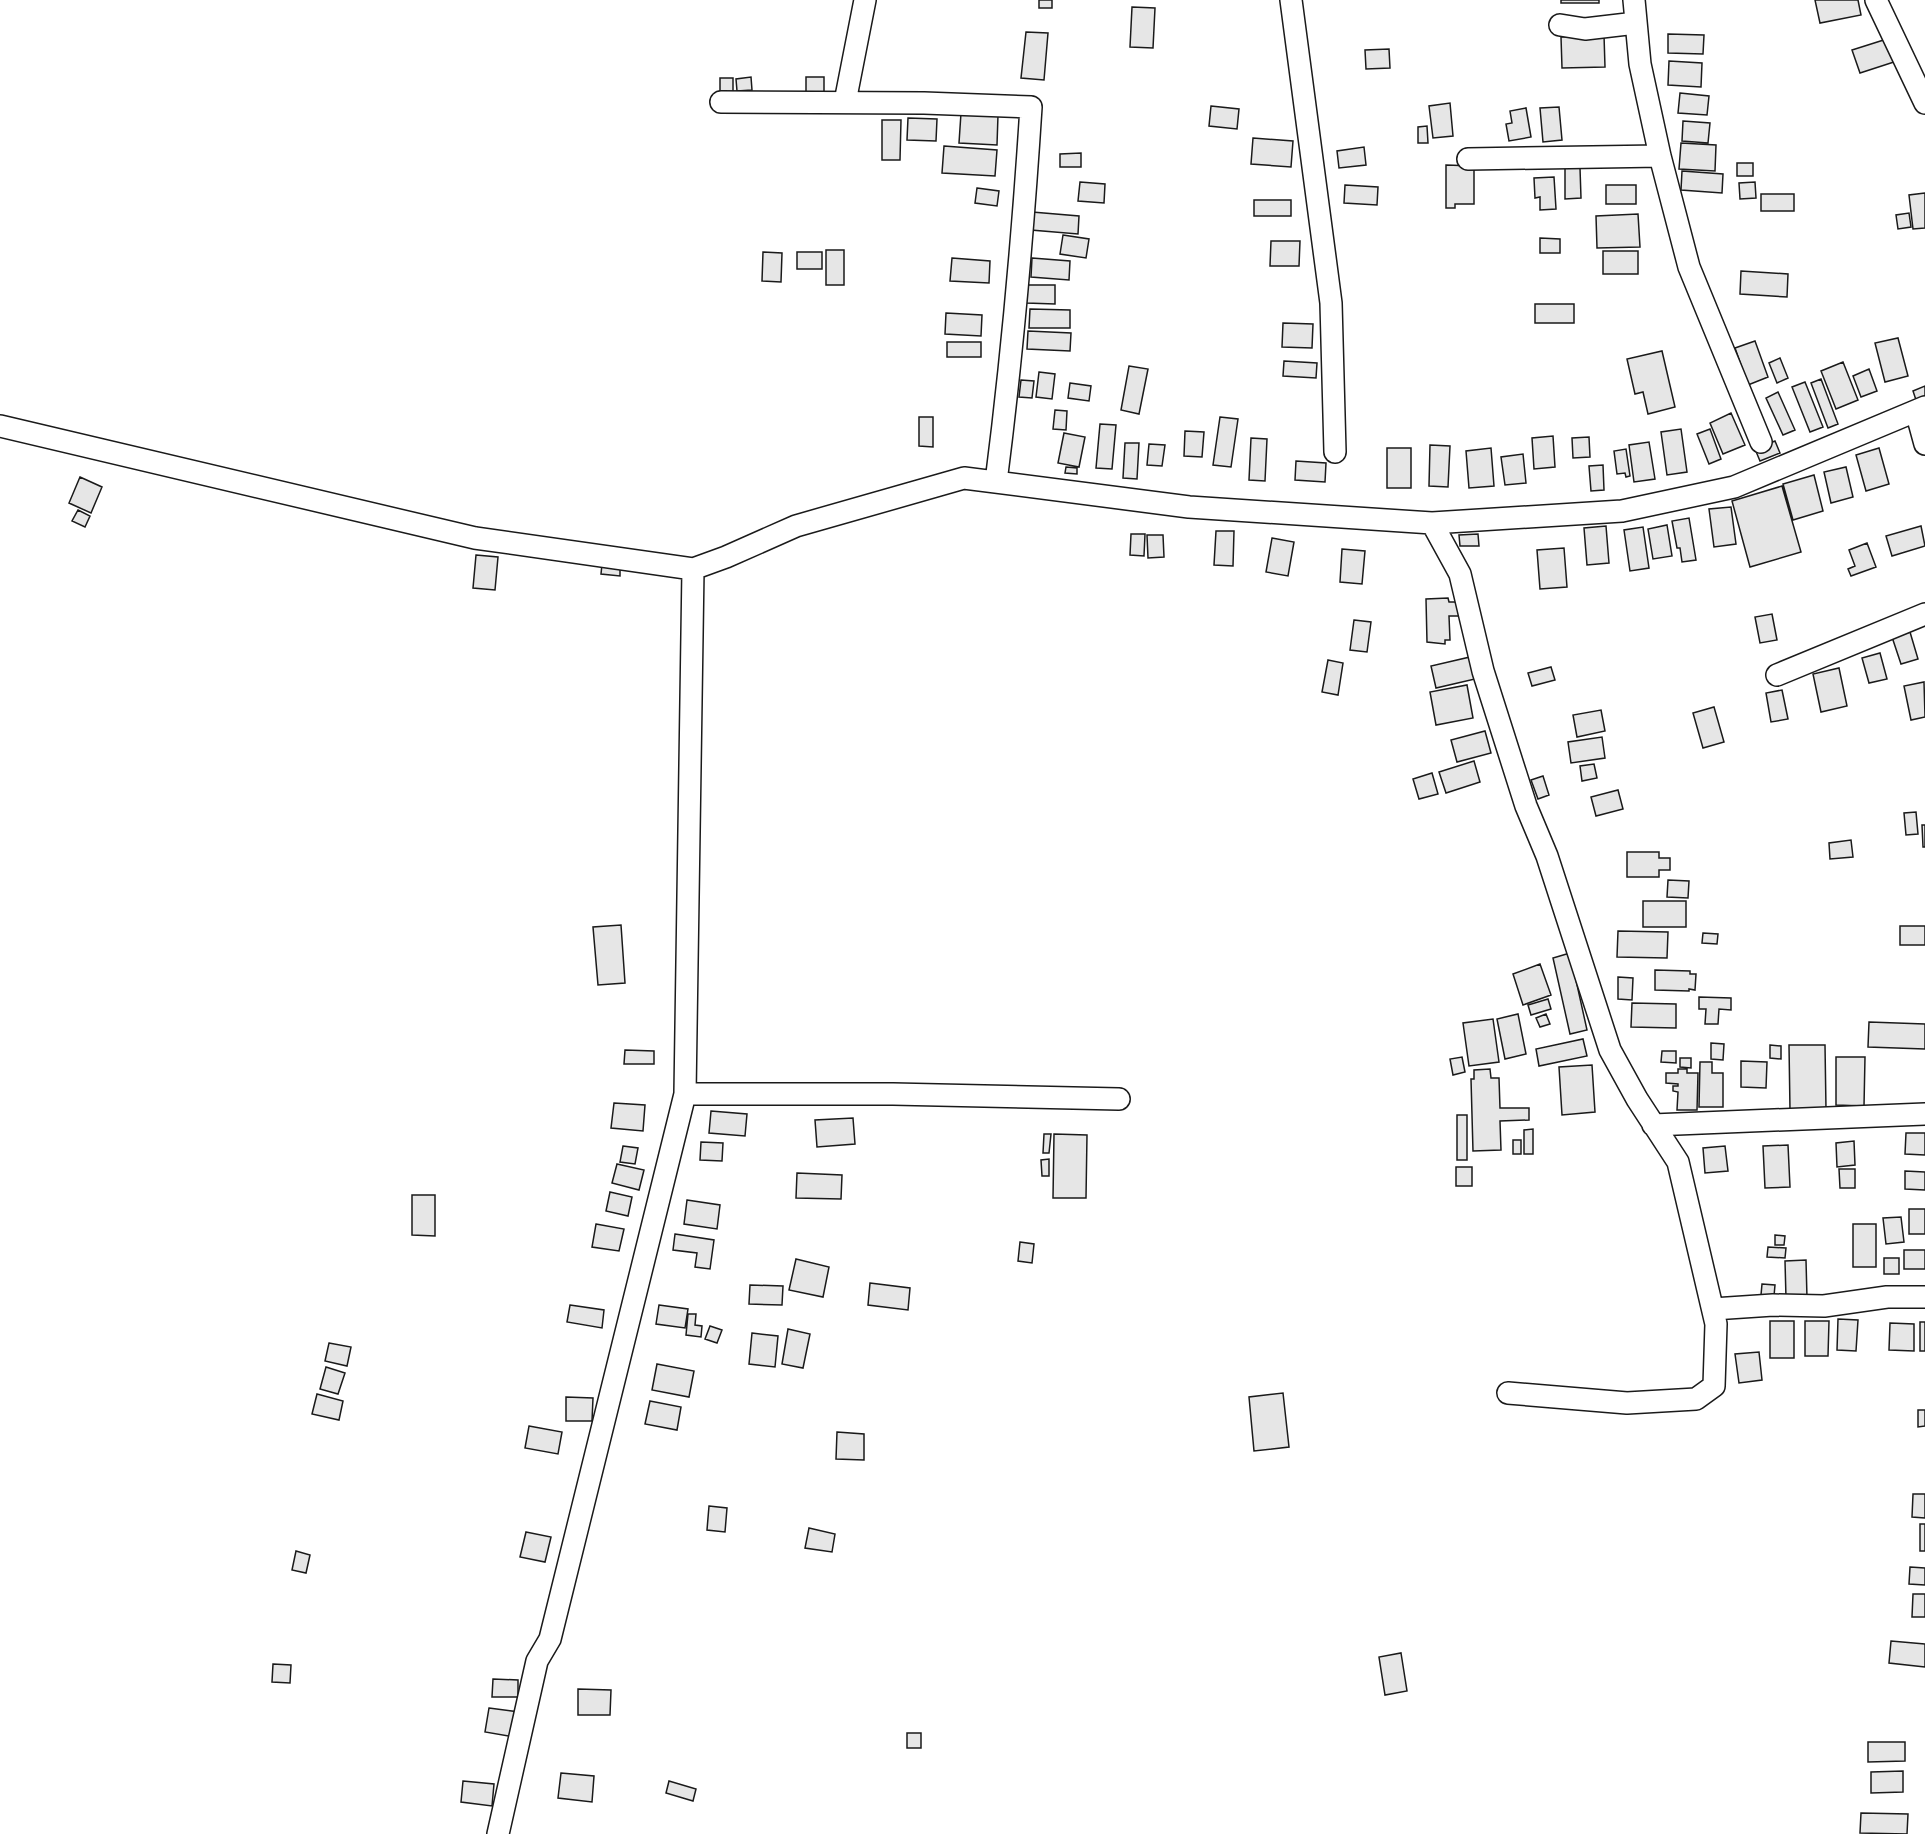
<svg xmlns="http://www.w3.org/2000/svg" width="1925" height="1834" viewBox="0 0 1925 1834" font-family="Raleway,sans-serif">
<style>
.building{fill:#e6e6e6;stroke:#1a1a1a;stroke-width:1.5}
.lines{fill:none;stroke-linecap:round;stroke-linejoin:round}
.minor-casing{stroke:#1a1a1a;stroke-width:24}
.minor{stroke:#fff;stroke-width:21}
</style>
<rect width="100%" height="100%" fill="#fff"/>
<!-- building -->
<path class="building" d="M1039,0h13v8h-13z
M1561,0h38v3h-38z
M1815,0h43l3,15 -41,8z
M1132,7l23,1 -2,40 -23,-1z
M1026,32l22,1 -4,47 -23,-2z
M1668,34l36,1 -1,19 -35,-1z
M1604,35l1,32 -43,1 -1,-31z
M1890,38l7,23 -37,12 -8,-23z
M1389,49l1,19 -24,1 -1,-19z
M1669,61l33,2 -1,24 -33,-2z
M751,77l1,13 -15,1 -1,-12z
M806,77h18v19h-18z
M720,78h13v15h-13z
M1680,93l29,3 -2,19 -29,-2z
M1450,103l3,33 -20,2 -4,-32z
M1211,106l28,3 -2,20 -28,-3z
M1559,107l3,33 -19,2 -3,-34z
M1526,108l5,29 -22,4 -3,-17 6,-1 -2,-12z
M961,113l37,2 -1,30 -38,-2z
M908,118l29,1 -1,22 -29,-1z
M882,120h19l-1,40h-18z
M1683,121l27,2 -2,20 -26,-2z
M1427,126l1,17h-10v-16z
M1253,138l40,3 -2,26 -40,-3z
M1681,143l35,2 -1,26 -36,-2z
M944,146l53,4 -2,26 -53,-3z
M1364,147l2,18 -27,3 -2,-17z
M1081,153v14h-21v-13z
M1737,163h16v13h-16z
M1446,165l28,1v38h-19v4h-9z
M1565,168h15l1,30 -16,1z
M1682,171l41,3 -1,19 -41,-3z
M1554,177l2,32 -16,1v-13l-5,1 -1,-20z
M1080,182l25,2 -1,19 -26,-2z
M1755,182l1,16 -16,1 -1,-16z
M1345,185l33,2 -1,18 -33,-2z
M1606,185h30v19h-30z
M977,188l22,3 -2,15 -22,-3z
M1925,193v35l-12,1 -4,-34z
M1761,194h33v17h-33z
M1254,200h37v16h-37z
M1032,212l47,4 -1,18 -47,-4z
M1909,213l2,14 -13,2 -2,-14z
M1638,214l2,33 -43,1 -1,-32z
M1063,235l26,4 -3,19 -26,-4z
M1540,238l20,1v14h-20z
M1271,241h29l-1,25h-29z
M826,250h18v35h-18z
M1603,251h35v23h-35z
M763,252l19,1 -1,29 -19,-1z
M797,252h25v17h-25z
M952,258l38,3 -1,22 -39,-2z
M1032,258l38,3 -1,19 -38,-3z
M1741,271l47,3 -1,23 -47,-3z
M1026,285h29v19l-29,-1z
M1535,304h39v19h-39z
M1030,309l40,1v18h-41z
M946,313l36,2 -1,21 -36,-2z
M1283,323l30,1 -1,24 -30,-1z
M1028,331l43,2 -1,18 -43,-2z
M1898,338l10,38 -23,6 -10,-39z
M1755,341l13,36 -20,8 -13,-37z
M947,342h34v15h-34z
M1662,351l13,56 -27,7 -5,-22 -8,2 -8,-35z
M1780,358l8,20 -11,5 -8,-20z
M1284,361l33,2 -1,15 -33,-2z
M1843,362l15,38 -22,9 -15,-38z
M1129,366l19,3 -9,45 -18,-4z
M1869,369l8,22 -16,6 -8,-21z
M1039,372l16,2 -3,25 -16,-2z
M1821,379l17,45 -10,4 -17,-45z
M1021,380l13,1 -2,17 -13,-1z
M1805,382l18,45 -13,5 -18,-45z
M1070,383l21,3 -2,15 -21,-3z
M1925,386v10l-9,4 -3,-9z
M1778,392l17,38 -12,5 -17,-37z
M1055,410l12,1 -1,19 -13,-1z
M1731,413l14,32 -22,9 -13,-31z
M919,417h14v30l-14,-1z
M1220,417l18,2 -7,48 -18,-2z
M1100,424l16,1 -4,44 -16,-1z
M1681,429l6,43 -20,3 -6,-43z
M1710,429l11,30 -12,5 -12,-30z
M1185,431l19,1 -2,25 -18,-1z
M1064,433l21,4 -6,30 -21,-4z
M1553,436l2,31 -21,2 -2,-31z
M1589,437l1,20 -17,1 -1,-20z
M1251,438l16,1 -2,42 -16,-1z
M1775,441l5,12 -20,8 -5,-12z
M1649,442l6,37 -21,3 -5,-37z
M1125,443h14l-2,36 -14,-1z
M1149,444l16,1 -3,21 -15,-1z
M1430,445l20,1 -2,41 -19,-1z
M1387,448h24v40h-24z
M1491,448l3,38 -25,2 -3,-37z
M1879,448l10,36 -23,7 -10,-36z
M1626,449l4,27 -4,1 -1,-4 -8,1 -3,-23z
M1523,454l3,29 -21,2 -4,-28z
M1296,461l30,2 -1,19 -30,-2z
M1603,465l1,25 -13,1 -2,-25z
M1066,467l11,1v6l-12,-1z
M1846,467l7,30 -22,6 -7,-31z
M1814,475l9,36 -30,9 -10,-36z
M80,477l22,10 -11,26 -22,-10z
M1782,486l19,66 -51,15 -18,-66z
M1731,507l5,37 -22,3 -5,-38z
M78,510l12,6 -5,11 -13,-6z
M1689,518l7,42 -14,2 -2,-14h-3l-5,-27z
M1667,525l5,31 -19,3 -5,-30z
M1606,526l3,37 -22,2 -3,-37z
M1921,526l4,20 -33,10 -6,-20z
M1643,527l6,41 -19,3 -6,-41z
M1216,531h18l-1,35 -19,-1z
M1131,534h14l-1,22 -14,-1z
M1478,534l1,12h-19l-1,-11z
M1147,535h16l1,22 -16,1z
M1272,538l22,4 -6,34 -22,-4z
M1867,543l9,24 -25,9 -3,-7 7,-3 -6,-16z
M1564,548l3,39 -27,2 -3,-39z
M1342,549l23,2 -3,33 -22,-2z
M476,555l22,2 -3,33 -22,-2z
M602,564l18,1v11l-19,-2z
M1448,598l1,4h14v14h-14l1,24h-5v4l-18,-2 -1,-43z
M1772,614l5,26 -17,3 -5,-26z
M1354,620l17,2 -4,30 -17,-2z
M1910,632l8,27 -17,5 -9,-27z
M1880,653l7,26 -18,4 -7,-25z
M1470,657l5,22 -39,9 -5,-22z
M1328,660l15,3 -5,32 -16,-3z
M1551,667l4,13 -23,6 -4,-13z
M1839,668l8,38 -26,6 -8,-38z
M1924,682l1,35 -14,3 -7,-34z
M1467,685l6,33 -37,7 -6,-33z
M1782,690l6,29 -17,3 -5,-29z
M1714,707l10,35 -21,6 -10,-35z
M1601,710l4,21 -28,6 -4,-22z
M1485,731l6,22 -34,9 -6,-22z
M1602,737l3,21 -34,5 -3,-21z
M1474,761l6,21 -34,11 -7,-21z
M1594,764l3,14 -15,3 -2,-15z
M1432,773l6,21 -19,5 -6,-20z
M1543,776l6,19 -11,4 -7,-19z
M1618,790l5,19 -27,7 -5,-19z
M1916,812l2,22 -12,1 -2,-22z
M1922,825h3v22h-2z
M1851,840l2,17 -23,2 -1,-16z
M1627,852h32v6h11v12h-11v7h-32z
M1668,880l21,1 -1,17 -21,-1z
M1643,901h43v26h-43z
M621,925l4,58 -27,2 -5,-58z
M1900,926h25v19h-25z
M1618,931l50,1 -1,26 -50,-1z
M1703,933l15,1 -1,10 -15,-1z
M1570,953l17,77 -17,4 -17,-76z
M1540,964l11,31 -28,10 -10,-31z
M1655,970l35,1v3h6l-1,16 -6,-1v2l-34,-1z
M1618,977l15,1 -1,22 -14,-1z
M1699,997l32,1v12l-12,-1 -1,15h-13l1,-15h-7z
M1548,999l3,10 -20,6 -3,-10z
M1632,1003l44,1v24l-45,-1z
M1518,1014l8,40 -21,5 -8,-40z
M1546,1014l4,10 -10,3 -4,-9z
M1493,1019l6,43 -30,4 -6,-43z
M1869,1022l56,2v25l-57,-2z
M1583,1039l4,17 -48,10 -3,-17z
M1711,1043l13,1 -1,16 -12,-1z
M1770,1045l11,1v13l-11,-1z
M1789,1045h36l1,64 -36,1z
M625,1050l29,1v13h-30z
M1662,1051h14v12l-15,-1z
M1462,1057l3,15 -12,3 -3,-16z
M1836,1057h29l-1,49 -28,-1z
M1680,1058h11v10l-11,-1z
M1741,1061l26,1 -1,26 -25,-1z
M1700,1062h12v11h11v34h-24z
M1592,1065l3,47 -33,3 -3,-48z
M1490,1069l1,9h8l1,30h29v12l-29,1 1,29 -28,1 -2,-72h3v-9z
M1678,1069h9v4h11l-1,37h-20l1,-18 -5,-1v-5h5v-2l-12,-1v-10h12z
M614,1103l31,2 -2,26 -32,-3z
M711,1111l36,3 -2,22 -36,-3z
M1457,1115h10v45h-10z
M853,1118l2,26 -38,3 -2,-27z
M1533,1129v25h-9v-24z
M1906,1133h19v22l-20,-1z
M1044,1134h7l-2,19h-6z
M1054,1134l33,1 -1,63h-33z
M1513,1140h8v14h-8z
M1854,1141l1,24 -18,2 -1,-24z
M701,1142l22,1 -1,18 -22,-1z
M1788,1145l2,42 -25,1 -2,-42z
M623,1146l15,2 -3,16 -15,-2z
M1725,1146l3,25 -23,2 -2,-25z
M1049,1159v17h-7l-1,-16z
M617,1164l27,6 -5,20 -27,-7z
M1456,1167h16v19h-16z
M1839,1169h16v19h-15z
M1905,1171l20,1v18l-20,-1z
M797,1173l45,2 -1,24 -45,-1z
M610,1192l22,5 -4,19 -22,-5z
M412,1195h23v41l-23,-1z
M687,1200l33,5 -3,24 -33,-5z
M1909,1209h16v25h-16z
M1901,1217l3,25 -18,2 -3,-26z
M596,1224l28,5 -5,22 -27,-4z
M1853,1224h23v43h-23z
M675,1234l39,6 -4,29 -15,-2 2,-14 -24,-3z
M1775,1235l10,1 -1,9h-9z
M1020,1242l14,2 -2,19 -14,-2z
M1768,1247l18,1 -1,10 -18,-1z
M1904,1250h21v19h-21z
M1884,1258h15v16h-15z
M796,1259l33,8 -6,30 -34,-7z
M1806,1260l1,38h-21l-1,-37z
M870,1283l40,5 -2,22 -40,-5z
M1762,1284l13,1 -1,11 -13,-1z
M750,1285l33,1 -1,19 -33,-1z
M570,1305l34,5 -2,18 -35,-6z
M659,1305l29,4 -3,19 -29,-4z
M688,1314h8l-1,11 7,1 -1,11 -15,-2z
M1838,1319l20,1 -2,31 -19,-1z
M1770,1321h24v37h-24z
M1805,1321h24l-1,35h-23z
M1920,1322h5v29h-5z
M1890,1323l24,1v27l-25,-1z
M710,1326l12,4 -5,13 -12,-4z
M788,1329l22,5 -7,34 -21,-4z
M752,1333l26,3 -3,31 -26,-3z
M329,1343l22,4 -4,19 -22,-5z
M1759,1352l3,28 -23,3 -4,-29z
M657,1364l37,7 -5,26 -37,-7z
M326,1367l19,6 -7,21 -18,-5z
M1283,1393l6,54 -35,4 -5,-54z
M317,1394l26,7 -4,19 -27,-6z
M566,1397l27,1 -1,23h-26z
M650,1401l31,6 -4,23 -32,-6z
M1918,1410h7v16l-7,1z
M529,1426l33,6 -4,22 -33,-6z
M837,1432l27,2v26l-28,-1z
M1913,1494h12v24l-13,-1z
M709,1506l18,2 -2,24 -18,-2z
M1920,1524h5v27h-5z
M809,1528l26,6 -3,18 -27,-4z
M526,1532l25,5 -6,25 -25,-5z
M296,1551l14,4 -4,18 -14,-3z
M1910,1567l15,1v17l-16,-1z
M1913,1594h12v23h-13z
M1891,1641l34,3v23l-36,-4z
M1401,1653l6,38 -22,4 -6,-38z
M273,1664l18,1 -1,18 -18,-1z
M493,1679l25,1v17h-26z
M578,1689l33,1 -1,25h-32z
M489,1708l30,4 -4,25 -30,-5z
M907,1733h14v15h-14z
M1868,1742h37v19l-37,1z
M1903,1771v21l-32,1v-21z
M561,1773l33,3 -2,26 -34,-4z
M463,1781l31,3 -2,22 -31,-4z
M669,1781l27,8 -3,12 -27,-8z
M1861,1813l47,1 -1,20 -47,-1z"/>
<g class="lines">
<defs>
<path id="minor" d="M1291,0l40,303 4,149
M1634,0l6,64 20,92 29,111 72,175
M1876,0l49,103
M1560,25l25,4 51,-6
M721,102l203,1 107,4c-8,126 -19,250 -35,375
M845,102l20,-102
M1468,159l192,-3
M1916,411l9,33
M0,426l475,112 218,31 33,-12 70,-31 168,-48 225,29 243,16 190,-12 112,-24 191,-80
M1432,523l28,51 23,97 43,135 21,50 63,194 27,49 41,63 38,162 -2,62 -18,13 -69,4 -119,-10
M1777,675l148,-61
M685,1094h208l226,5
M1653,1125l272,-11
M1713,1309l60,-4 51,1 63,-9h38
M498,1834l39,-173 13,-22 135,-545 8,-525"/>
</defs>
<!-- minor casing -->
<use href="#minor" class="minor-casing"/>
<!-- minor -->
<use href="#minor" class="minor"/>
</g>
</svg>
